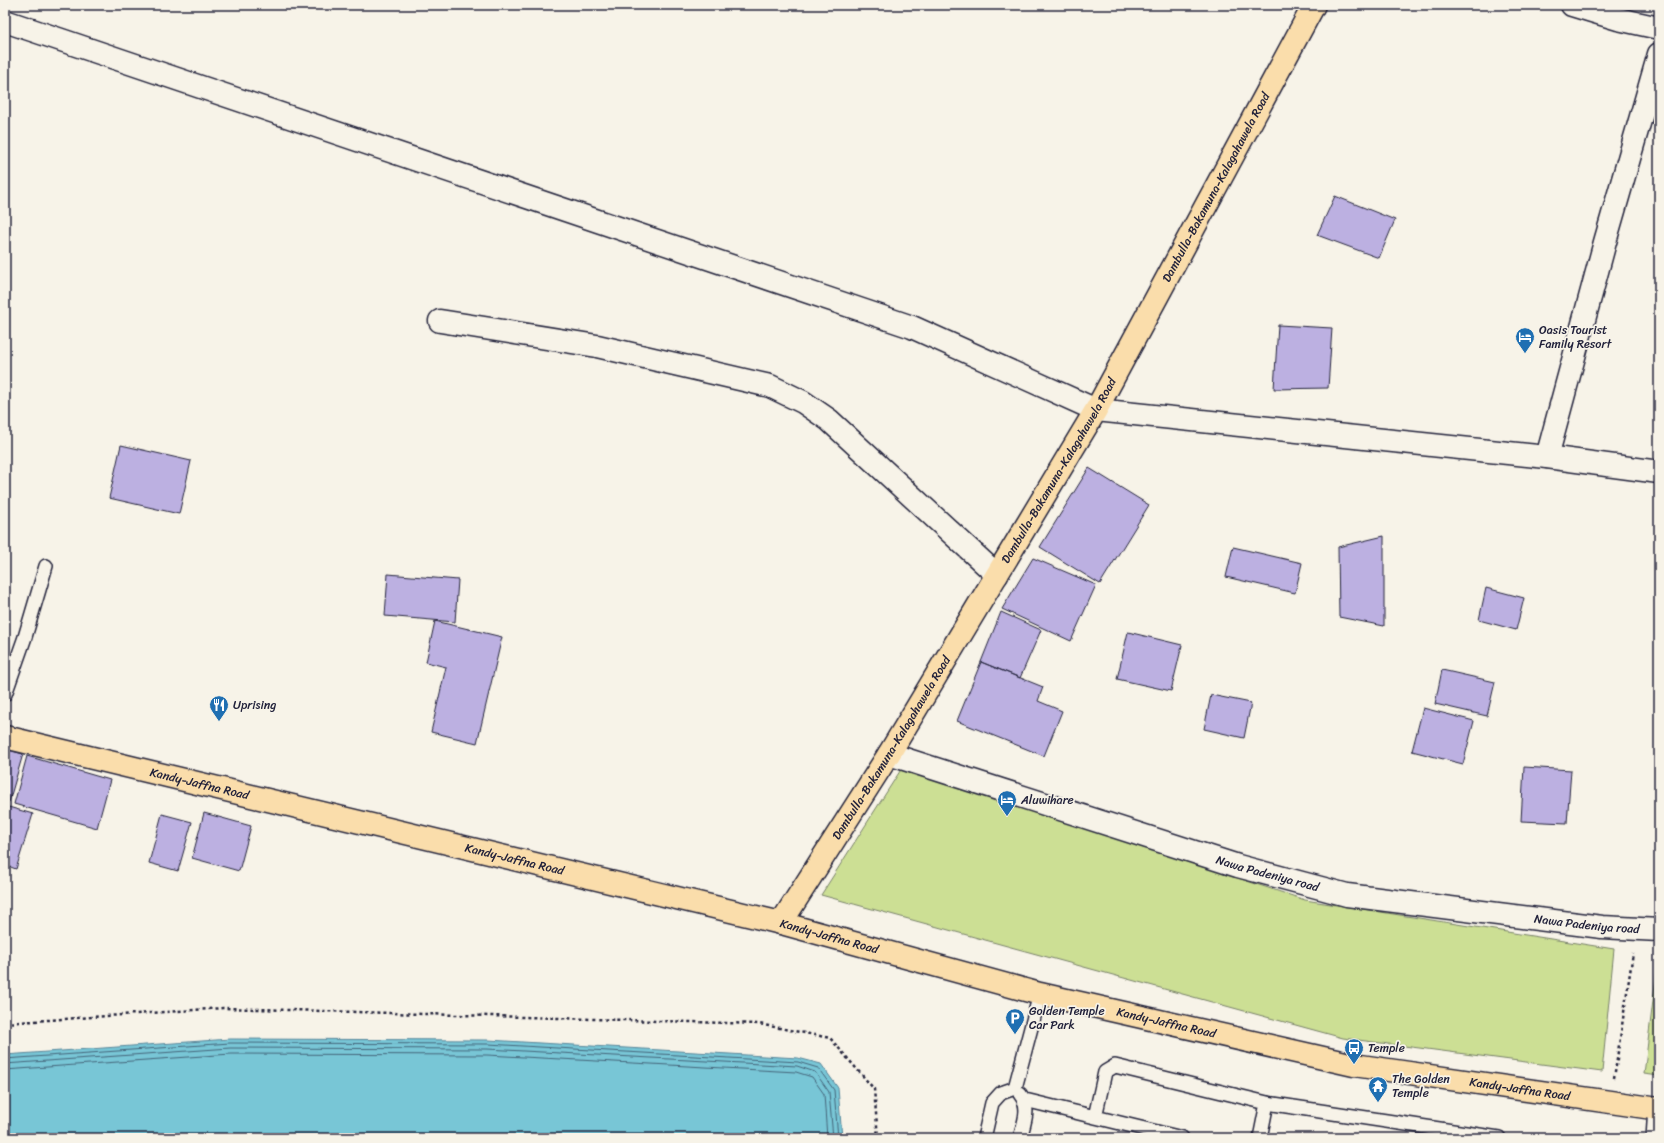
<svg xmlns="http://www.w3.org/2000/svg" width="1664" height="1143" viewBox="0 0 1664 1143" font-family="Sriracha,sans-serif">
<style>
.green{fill:#ccdf94;stroke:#778068}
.water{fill:#78c6d6;stroke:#568498}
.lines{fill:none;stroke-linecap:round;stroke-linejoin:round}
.shore{stroke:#446479;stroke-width:1}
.building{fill:#bcb0e1;stroke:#22223b}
.lane-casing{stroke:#22223b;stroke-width:16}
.street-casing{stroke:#22223b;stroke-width:25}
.primary-casing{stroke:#22223b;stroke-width:25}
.highway-casing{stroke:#22223b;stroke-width:25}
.path{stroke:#22223b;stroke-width:2.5;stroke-dasharray:3 3;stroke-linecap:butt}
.lane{stroke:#f7f3e8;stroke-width:13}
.street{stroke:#f7f3e8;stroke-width:22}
.primary{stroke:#faddab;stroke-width:22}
.highway{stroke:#faddab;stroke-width:22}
.labels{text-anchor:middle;stroke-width:3.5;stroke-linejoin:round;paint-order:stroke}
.street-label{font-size:12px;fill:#22223b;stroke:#f7f3e8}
.poi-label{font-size:12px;fill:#22223b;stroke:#f7f3e8;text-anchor:start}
</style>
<rect width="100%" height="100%" fill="#f7f3e8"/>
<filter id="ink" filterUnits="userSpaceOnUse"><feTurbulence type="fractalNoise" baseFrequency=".025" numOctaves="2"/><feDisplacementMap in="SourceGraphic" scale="8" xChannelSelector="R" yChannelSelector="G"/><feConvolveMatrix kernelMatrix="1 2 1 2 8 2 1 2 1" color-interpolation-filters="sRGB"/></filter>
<g filter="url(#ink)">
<!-- green -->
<path class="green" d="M902,768l403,132 309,49 -12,123 -259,-34 -522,-143z
M1659,952v124l-15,-2z"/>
<!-- water -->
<path class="water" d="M230,1039l258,1 310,18 23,6 17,24 4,50h-837v-83z"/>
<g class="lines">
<!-- shore -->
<path class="shore" d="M5,1059l225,-16 258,1 310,18 20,6 16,22 4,48
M5,1064l225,-16 257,1 310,17 18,6 14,20 4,46
M5,1070l226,-16 256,1 309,17 16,5 12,17 3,44"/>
</g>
<!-- building -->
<path class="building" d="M1335,196l60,24 -16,38 -62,-23z
M1278,325l54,3 -4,60 -54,1z
M121,445l70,16 -12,53 -70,-16z
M1089,468l60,37 -49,79 -60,-37z
M1384,536v90l-45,-9 -1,-70z
M1233,547l69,16 -7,30 -69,-16z
M1033,558l63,27 -25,56 -69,-32z
M388,574l70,6 -3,42 -70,-6z
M1486,588l38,10 -8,32 -37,-10z
M1001,612l40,18 -21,48 -39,-16z
M435,621l67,16 -25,106 -46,-11 15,-65 -20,-5z
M1128,632l54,13 -11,46 -54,-12z
M981,662l62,25 -5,14 24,10 -18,45 -87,-35z
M1442,670l53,12 -8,34 -52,-12z
M1211,695l40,8 -7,35 -40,-9z
M1423,708l51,13 -11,43 -51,-13z
M5,749l18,5 -14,48 -4,-1z
M27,756l83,24 -13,48 -83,-24z
M1524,767l47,3 -4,53 -46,-2z
M5,806l28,8 -17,55 -11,-4z
M204,813l47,13 -12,45 -47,-13z
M162,814l30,8 -14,49 -29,-8z"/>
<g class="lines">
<defs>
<path id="lane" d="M5,694l20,-57 21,-71
M1015,1088l25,-94
M1025,1100l157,38
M1095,1117l10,-45 10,-6 152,37 232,35
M984,1138l8,-35 9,-10 14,-5
M1020,1138c4,-15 11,-31 0,-44
M1260,1138l7,-35
M1653,1138l2,-30"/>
<g id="street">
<path d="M1572,5l46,14 41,9"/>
<path d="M5,21l907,306 184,83 451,47 112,15"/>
<path d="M440,321l157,25 173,40 33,16 26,18 168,155"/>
<path d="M1547,457l58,-215 54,-188"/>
<path id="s1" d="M889,754l349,112 109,29 255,32 57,3"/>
</g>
<g id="primary">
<path id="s2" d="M781,923l108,-169 207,-344 218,-405"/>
</g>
<g id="highway">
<path id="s3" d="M5,737l776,186 259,71 314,71 305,44"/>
</g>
</defs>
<!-- lane casing -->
<use href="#lane" class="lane-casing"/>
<!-- street casing -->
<use href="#street" class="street-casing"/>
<!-- primary casing -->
<use href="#primary" class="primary-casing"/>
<!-- highway casing -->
<use href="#highway" class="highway-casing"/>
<!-- path -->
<path class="path" d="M5,1023l218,-15 536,16 71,14 44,51 4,49
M1614,1078l19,-125"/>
<!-- lane -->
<use href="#lane" class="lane"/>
<!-- street -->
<use href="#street" class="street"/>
<!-- primary -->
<use href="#primary" class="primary"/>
<!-- highway -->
<use href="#highway" class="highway"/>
</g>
</g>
<!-- icons -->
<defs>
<symbol id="hotel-pin" viewBox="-11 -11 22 30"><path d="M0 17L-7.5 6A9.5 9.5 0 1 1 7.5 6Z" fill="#1f6fb2" stroke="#f7f3e8"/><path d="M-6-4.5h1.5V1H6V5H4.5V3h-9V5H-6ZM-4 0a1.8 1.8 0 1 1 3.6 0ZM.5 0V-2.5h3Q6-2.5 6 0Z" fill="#fff"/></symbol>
<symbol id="restaurant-pin" viewBox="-11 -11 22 30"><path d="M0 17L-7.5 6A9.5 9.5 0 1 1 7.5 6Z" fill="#1f6fb2" stroke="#f7f3e8"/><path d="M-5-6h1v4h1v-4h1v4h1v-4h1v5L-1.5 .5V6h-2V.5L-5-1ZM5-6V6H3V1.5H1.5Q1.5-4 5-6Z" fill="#fff"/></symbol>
<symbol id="parking-pin" viewBox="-11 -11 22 30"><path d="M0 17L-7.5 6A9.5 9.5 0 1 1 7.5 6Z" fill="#1f6fb2" stroke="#f7f3e8"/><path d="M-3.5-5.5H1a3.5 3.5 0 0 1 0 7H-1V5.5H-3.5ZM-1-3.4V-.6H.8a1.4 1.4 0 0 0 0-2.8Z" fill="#fff"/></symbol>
<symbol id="bus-pin" viewBox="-11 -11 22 30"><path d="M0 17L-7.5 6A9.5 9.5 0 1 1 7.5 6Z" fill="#1f6fb2" stroke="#f7f3e8"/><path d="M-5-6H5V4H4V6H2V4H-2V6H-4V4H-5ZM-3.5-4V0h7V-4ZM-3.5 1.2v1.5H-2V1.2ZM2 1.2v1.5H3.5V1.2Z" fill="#fff"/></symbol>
<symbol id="temple-pin" viewBox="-11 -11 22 30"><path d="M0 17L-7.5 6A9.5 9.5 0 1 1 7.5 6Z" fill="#1f6fb2" stroke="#f7f3e8"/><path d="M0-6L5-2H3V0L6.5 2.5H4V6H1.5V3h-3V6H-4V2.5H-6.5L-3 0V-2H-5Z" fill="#fff"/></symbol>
</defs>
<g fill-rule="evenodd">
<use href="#hotel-pin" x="1514" y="326" width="22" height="30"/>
<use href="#restaurant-pin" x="208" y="694" width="22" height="30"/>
<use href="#hotel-pin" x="996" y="789" width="22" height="30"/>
<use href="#parking-pin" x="1004" y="1007" width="22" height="30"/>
<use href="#bus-pin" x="1343" y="1037" width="22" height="30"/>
<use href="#temple-pin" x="1367" y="1075" width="22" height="30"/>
</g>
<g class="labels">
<!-- street labels -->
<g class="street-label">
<text dy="4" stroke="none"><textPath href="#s2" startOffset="855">Dambulla-Bakamuna-Kalagahawela Road</textPath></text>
<text dy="4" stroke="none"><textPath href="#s2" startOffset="531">Dambulla-Bakamuna-Kalagahawela Road</textPath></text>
<text dy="4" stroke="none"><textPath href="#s2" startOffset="207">Dambulla-Bakamuna-Kalagahawela Road</textPath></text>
<text dy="4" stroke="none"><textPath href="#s3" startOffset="200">Kandy-Jaffna Road</textPath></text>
<text dy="4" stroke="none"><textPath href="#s3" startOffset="524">Kandy-Jaffna Road</textPath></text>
<text dy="4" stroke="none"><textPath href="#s1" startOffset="397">Nawa Padeniya road</textPath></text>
<text dy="4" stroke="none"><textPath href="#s1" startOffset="721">Nawa Padeniya road</textPath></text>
<text dy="4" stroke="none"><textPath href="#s3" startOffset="848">Kandy-Jaffna Road</textPath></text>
<text dy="4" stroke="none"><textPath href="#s3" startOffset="1196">Kandy-Jaffna Road</textPath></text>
<text dy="4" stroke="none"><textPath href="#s3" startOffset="1556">Kandy-Jaffna Road</textPath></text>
</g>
<!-- poi labels -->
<g class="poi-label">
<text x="1539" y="334">Oasis Tourist<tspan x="1539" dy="14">Family Resort</tspan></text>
<text x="233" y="709">Uprising</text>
<text x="1021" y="804">Aluwihare</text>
<text x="1029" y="1015">Golden Temple<tspan x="1029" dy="14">Car Park</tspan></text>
<text x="1368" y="1052">Temple</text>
<text x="1392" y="1083">The Golden<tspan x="1392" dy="14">Temple</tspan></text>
</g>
</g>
<!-- margin -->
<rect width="1664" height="1143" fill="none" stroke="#f7f3e8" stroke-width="20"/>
<rect x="10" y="10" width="1644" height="1123" fill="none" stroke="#22223b" stroke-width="1.5" filter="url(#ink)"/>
</svg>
